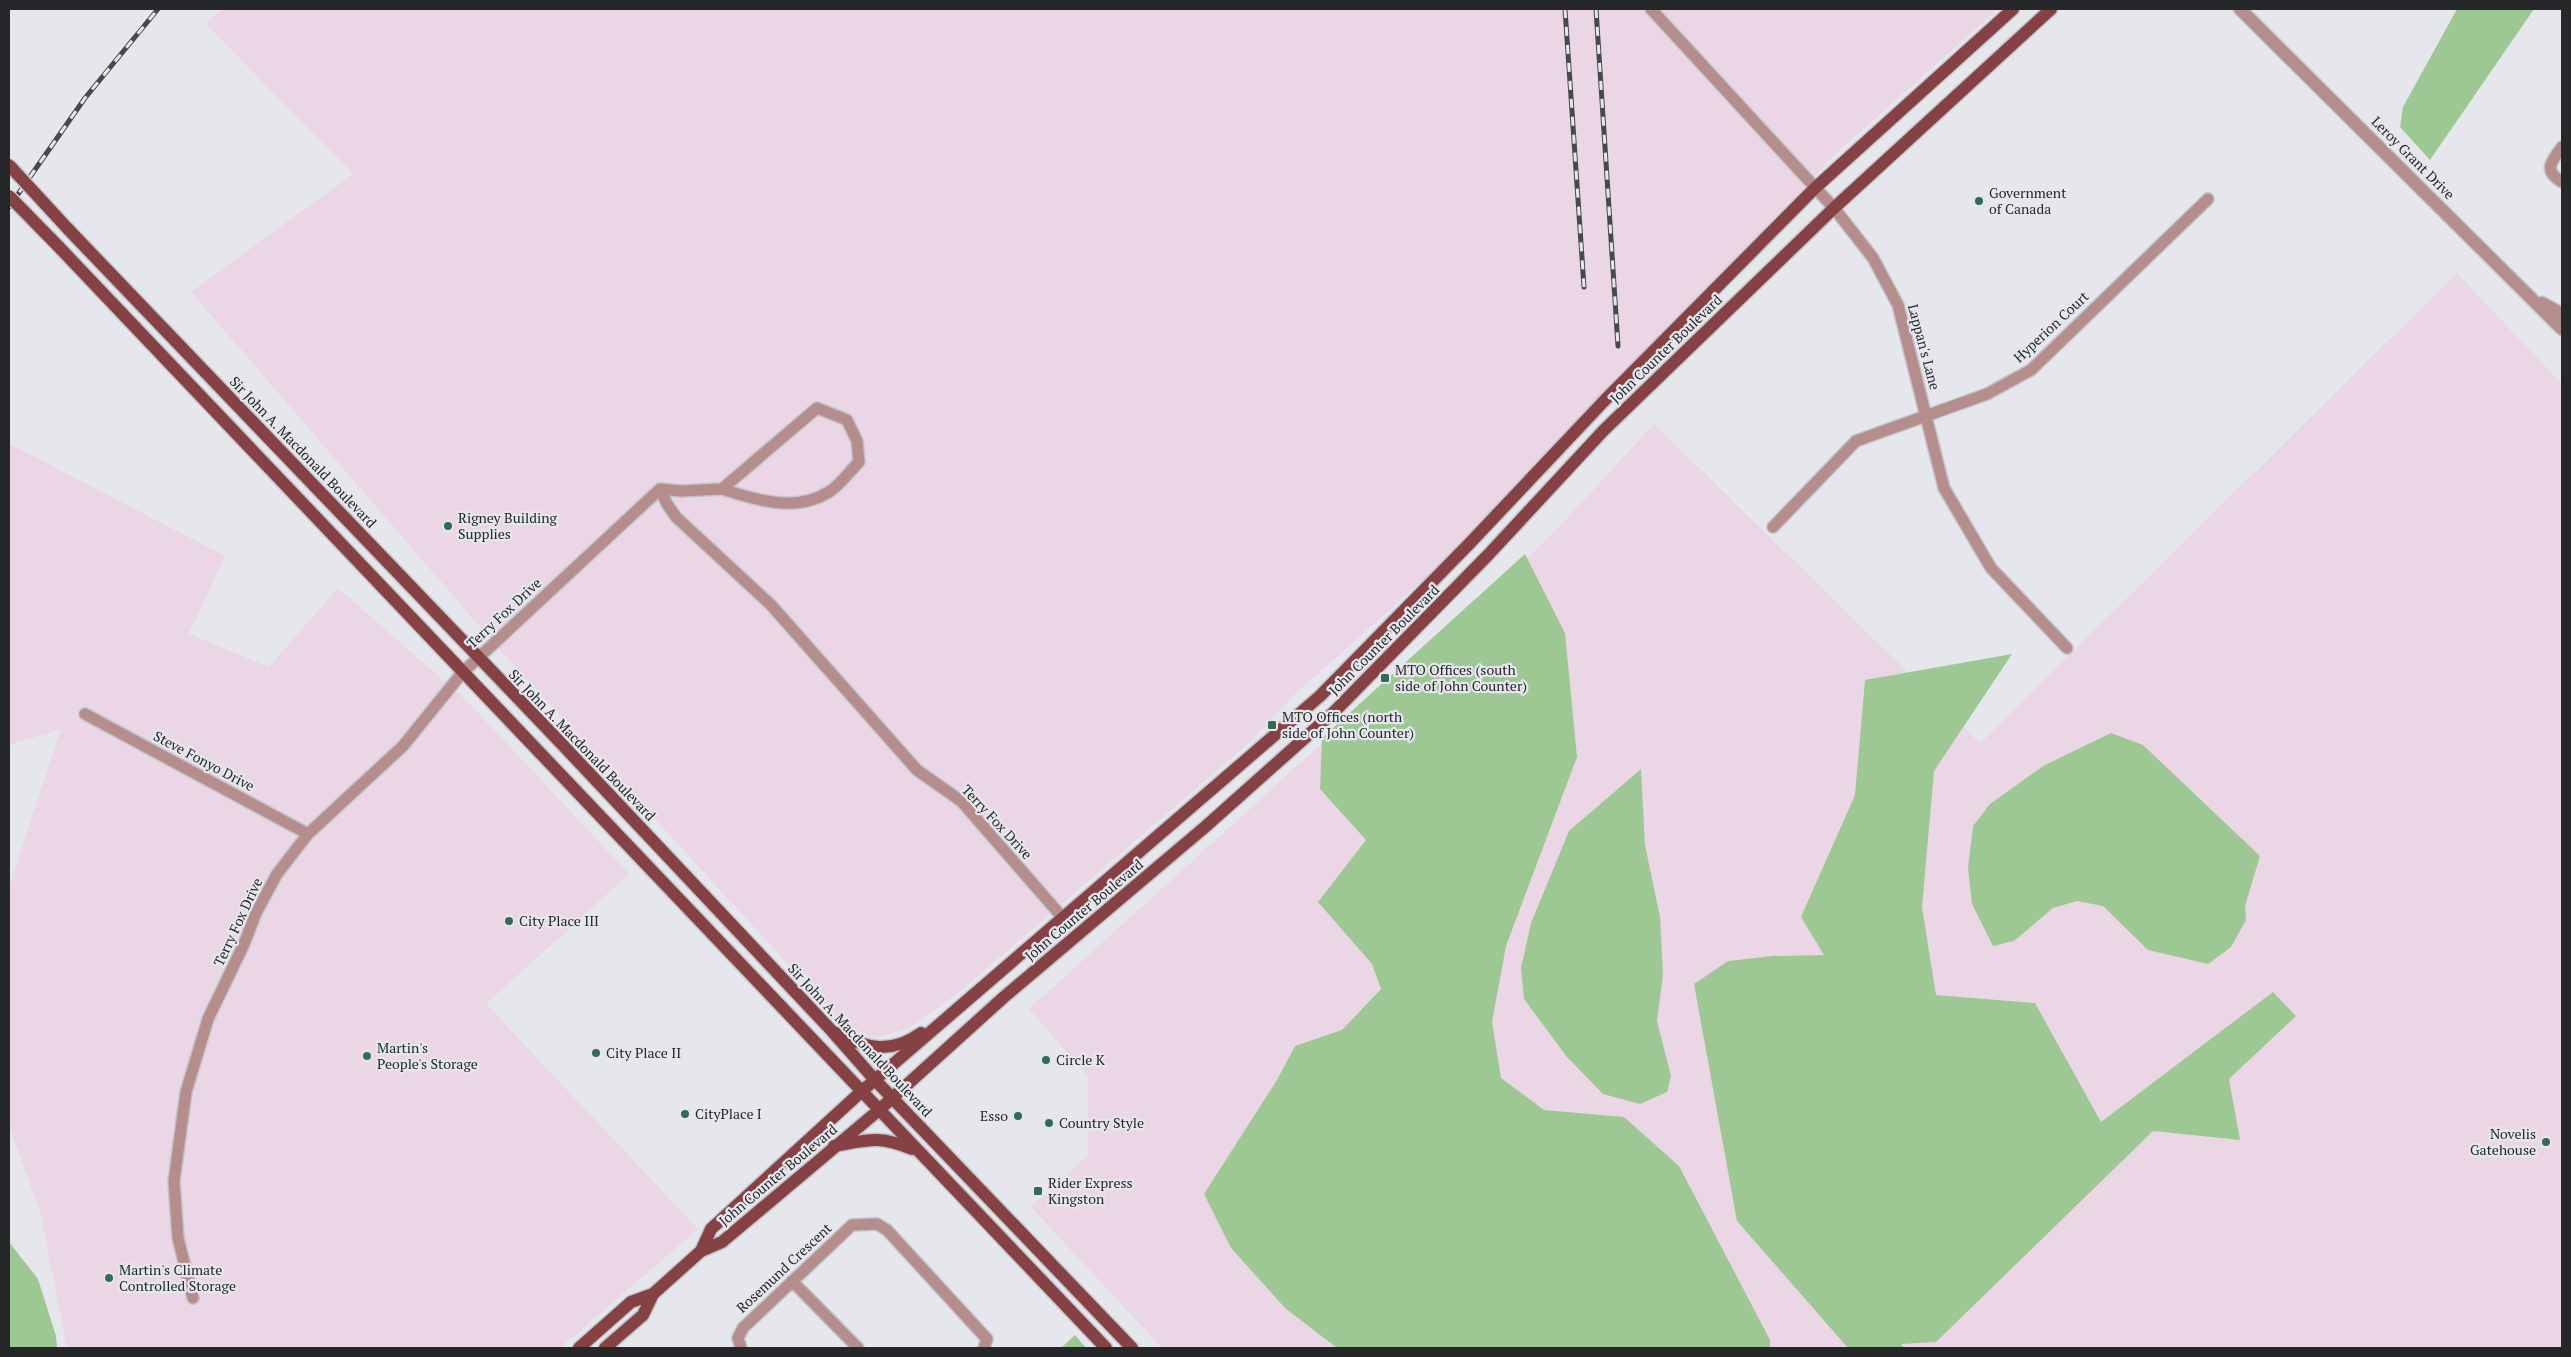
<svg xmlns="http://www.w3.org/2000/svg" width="2571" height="1357" viewBox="0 0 2571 1357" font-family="'PT Serif',serif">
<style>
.industrial{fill:#ebd6e5}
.green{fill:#9dc894}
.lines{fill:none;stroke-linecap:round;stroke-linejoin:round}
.minor-casing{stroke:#c3c4ca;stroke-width:14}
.tertiary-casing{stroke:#c3c4ca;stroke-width:15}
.primary-casing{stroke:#c3c4ca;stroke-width:15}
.minor{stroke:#b68d8d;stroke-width:11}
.tertiary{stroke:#b68d8d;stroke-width:12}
.primary{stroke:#864144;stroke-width:12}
.rail-casing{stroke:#48494c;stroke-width:5}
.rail{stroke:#e5e7ed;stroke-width:3;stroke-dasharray:9;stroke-linecap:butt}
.primary-bridge-casing{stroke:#c3c4ca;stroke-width:15;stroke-linecap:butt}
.primary-bridge{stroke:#864144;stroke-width:12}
.poi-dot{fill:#336c55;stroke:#e5e7ed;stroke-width:2}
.labels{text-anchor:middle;stroke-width:4.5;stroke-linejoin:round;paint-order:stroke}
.street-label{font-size:14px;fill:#262729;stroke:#e5e7ed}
.poi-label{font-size:14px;fill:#262729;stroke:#e5e7ed;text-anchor:start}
</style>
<rect width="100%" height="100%" fill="#e5e7ed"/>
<!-- industrial -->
<path class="industrial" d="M222,9h1776l-164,146 -280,309 -257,228 -47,50 -293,252 -50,35 -33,9 -23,-10 -31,-29 -321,-350 -308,-357 162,-118 -147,-150z
M2457,273l105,111v964h-1400l-131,-141 57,-52v-79l-59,-67 519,-470 106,-115 326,319z
M10,444l215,112 -36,78 80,33 69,-79 132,116 159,170 -143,130 212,225 -138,119h-493l-27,-137 -31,-85v-239l52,-158 -52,16z"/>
<!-- green -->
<path class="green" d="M2457,9h77l-104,151 -30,-33 3,-20z
M1525,554l40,79 12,124 -71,189 -14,76 9,56 43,32 80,7 55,49 91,174v8h-433l-52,-40 -54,-60 -27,-54 73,-114 18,-34 47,-16 39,-41 -9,-25 -54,-62 48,-62 -46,-51 2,-51z
M2012,654l-78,117 -12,136 14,88 99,8 66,119 172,-130 23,24 -67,63 11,61 -87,-9 -217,211 -35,2 3,4h-56l-111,-127 -43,-237 34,-23 44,-5 52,-1 -23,-38 54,-122 10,-115z
M2111,733l32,12 117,111 -15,50 1,14 -15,27 -23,17 -60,-14 -45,-44 -26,-5 -24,7 -39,33 -21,5 -21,-42 -4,-36 5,-42 17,-22 53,-38z
M1641,769l4,76 15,72 3,58 -6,46 14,55 -4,16 -27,12 -37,-10 -36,-37 -43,-58 -3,-31 10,-45 38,-92z
M9,1242l29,37 18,57 1,12h-48z
M1075,1335l11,13h-25z"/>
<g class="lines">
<defs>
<path id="minor" d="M1651,9l183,199 39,50 25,47 46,183 47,80 76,80
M2562,147c-10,14 -20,23 0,35
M660,489l7,15 9,13 95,88 146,165 44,31 102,117
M660,489l21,2 41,-2 95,-81 30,12 10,21 2,21c-9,9 -19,23 -30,30 -34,21 -73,8 -107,-3
M1773,527l83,-86 131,-47 44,-24 177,-171
M85,714l223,120
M792,1281l66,67
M193,1298l-15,-60 -4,-57 12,-89 22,-73 36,-75 12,-31 21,-39 31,-40 95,-88 59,-73 198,-184
M741,1348l-3,-10 5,-10 109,-103 25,-1 10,6 100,109 -3,9"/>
<path id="tertiary" d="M2240,9l322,320
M2542,303l20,11"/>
<path id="primary" d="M68,229l490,511 273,290 44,50 257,268
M58,246l1048,1102
M837,1033c29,16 55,21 84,0
M834,1146c34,-6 45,-11 78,3
M701,1251l10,-22 151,-138 458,-395 150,-153 135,-143 210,-212 198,-179
M579,1348l52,-46 22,-8
M605,1348l38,-33 10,-21 48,-43 21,-9 157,-132 125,-113 201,-170 129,-115 155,-158 115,-124 230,-222 217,-199"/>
</defs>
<!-- minor casing -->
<use href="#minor" class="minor-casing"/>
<!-- tertiary casing -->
<use href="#tertiary" class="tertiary-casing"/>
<!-- primary casing -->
<use href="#primary" class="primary-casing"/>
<!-- minor -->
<use href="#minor" class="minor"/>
<!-- tertiary -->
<use href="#tertiary" class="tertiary"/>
<!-- primary -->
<use href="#primary" class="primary"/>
<defs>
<path id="rail" d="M1565,9l19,278
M1596,9l22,337
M9,207l76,-109 73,-89"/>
</defs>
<!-- rail casing -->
<use href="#rail" class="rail-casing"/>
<!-- rail -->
<use href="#rail" class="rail"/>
<defs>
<path id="primary-bridge" d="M9,165l59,64
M9,196l49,50"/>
</defs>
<!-- primary-bridge casing -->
<use href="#primary-bridge" class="primary-bridge-casing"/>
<!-- primary-bridge -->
<use href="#primary-bridge" class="primary-bridge"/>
</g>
<!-- markers -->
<g class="poi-dot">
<circle cx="1979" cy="201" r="5"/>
<circle cx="448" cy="526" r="5"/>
<rect x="1380" y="673" width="10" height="10" rx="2.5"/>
<rect x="1267" y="720" width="10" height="10" rx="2.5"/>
<circle cx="509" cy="921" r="5"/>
<circle cx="596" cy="1053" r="5"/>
<circle cx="367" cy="1056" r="5"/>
<circle cx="1046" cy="1060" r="5"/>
<circle cx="685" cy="1114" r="5"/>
<circle cx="1018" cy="1116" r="5"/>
<circle cx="1049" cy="1123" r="5"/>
<circle cx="2546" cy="1142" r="5"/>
<rect x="1033" y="1186" width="10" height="10" rx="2.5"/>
<circle cx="109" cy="1278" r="5"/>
</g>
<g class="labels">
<!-- street labels -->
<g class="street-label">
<text transform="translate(2413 158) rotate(45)" y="5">Leroy Grant Drive</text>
<text transform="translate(2051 327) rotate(-43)" y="5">Hyperion Court</text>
<text transform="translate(1924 347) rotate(75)" y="5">Lappan's Lane</text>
<text transform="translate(1666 349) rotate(-44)" y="5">John Counter Boulevard</text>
<text transform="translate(303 452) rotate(46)" y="5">Sir John A. Macdonald Boulevard</text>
<text transform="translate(504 613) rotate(-43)" y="5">Terry Fox Drive</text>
<text transform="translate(1384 640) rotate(-45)" y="5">John Counter Boulevard</text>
<text transform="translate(582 745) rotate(46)" y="5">Sir John A. Macdonald Boulevard</text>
<text transform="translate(204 761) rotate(28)" y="5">Steve Fonyo Drive</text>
<text transform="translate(997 822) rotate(47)" y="5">Terry Fox Drive</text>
<text transform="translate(1084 910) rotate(-40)" y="5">John Counter Boulevard</text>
<text transform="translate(238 922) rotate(-65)" y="5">Terry Fox Drive</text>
<text transform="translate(860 1040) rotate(47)" y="5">Sir John A. Macdonald Boulevard</text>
<text transform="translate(778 1175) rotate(-40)" y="5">John Counter Boulevard</text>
<text transform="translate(784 1268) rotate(-43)" y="5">Rosemund Crescent</text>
</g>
<!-- poi labels -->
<g class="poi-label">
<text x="1989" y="198">Government<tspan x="1989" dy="16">of Canada</tspan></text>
<text x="458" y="523">Rigney Building<tspan x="458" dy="16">Supplies</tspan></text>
<text x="1395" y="675">MTO Offices (south<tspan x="1395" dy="16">side of John Counter)</tspan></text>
<text x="1282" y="722">MTO Offices (north<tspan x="1282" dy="16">side of John Counter)</tspan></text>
<text x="519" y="926">City Place III</text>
<text x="377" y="1053">Martin's<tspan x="377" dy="16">People's Storage</tspan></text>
<text x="606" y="1058">City Place II</text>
<text x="1056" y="1065">Circle K</text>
<text x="695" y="1119">CityPlace I</text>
<text x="1008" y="1121" text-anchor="end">Esso</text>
<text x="1059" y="1128">Country Style</text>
<text x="2536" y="1139" text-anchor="end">Novelis<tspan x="2536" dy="16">Gatehouse</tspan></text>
<text x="1048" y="1188">Rider Express<tspan x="1048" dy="16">Kingston</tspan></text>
<text x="119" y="1275">Martin's Climate<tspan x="119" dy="16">Controlled Storage</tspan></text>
</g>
</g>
<!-- border -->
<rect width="2571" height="1357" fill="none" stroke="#262729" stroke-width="20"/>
</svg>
